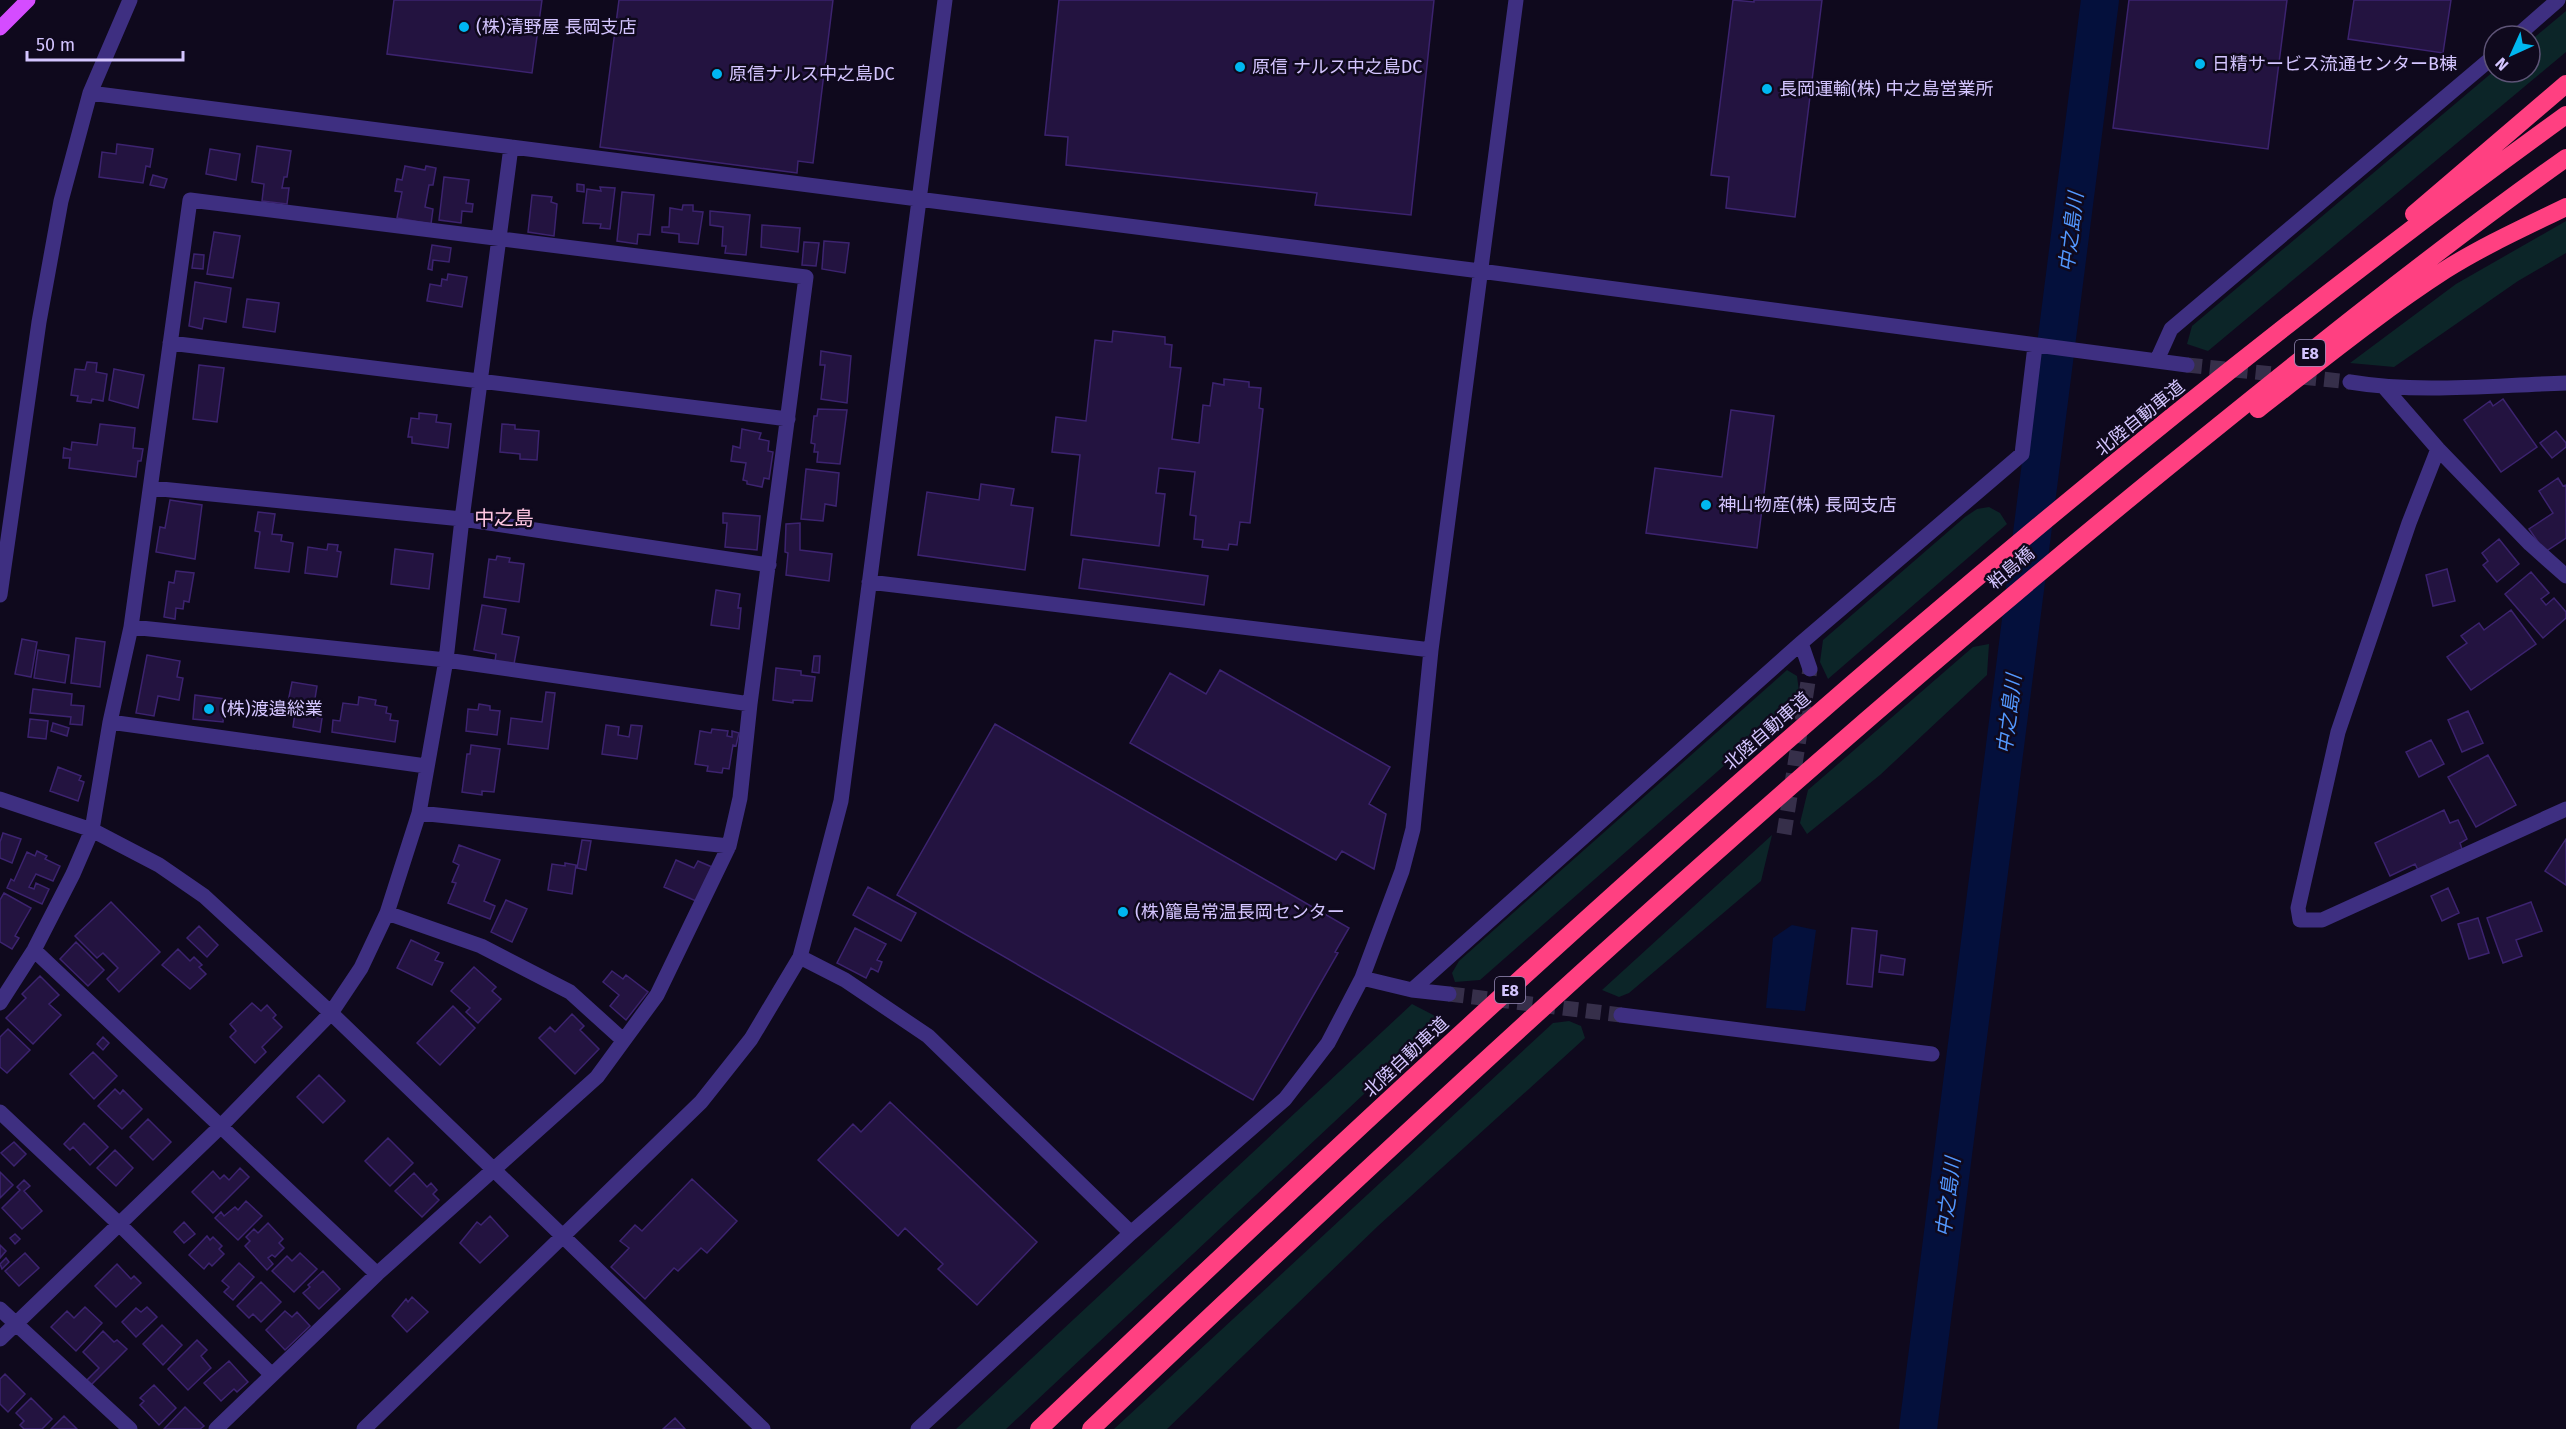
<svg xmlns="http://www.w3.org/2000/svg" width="2566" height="1429" viewBox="0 0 2566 1429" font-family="'Fira Sans','Noto Sans JP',sans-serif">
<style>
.green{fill:#0c2528}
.water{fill:#04103c}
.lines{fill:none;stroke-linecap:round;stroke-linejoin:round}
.river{stroke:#04103c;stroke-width:38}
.building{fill:#231340;stroke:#3c236f;stroke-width:1.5}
.minor-tunnel{stroke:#362f4a;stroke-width:15;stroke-dasharray:15 8;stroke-linecap:butt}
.minor{stroke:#3e2f81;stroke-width:15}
.major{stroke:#d54cff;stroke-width:15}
.highway{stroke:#ff4081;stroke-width:18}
.poi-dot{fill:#00b7f0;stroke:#0f091d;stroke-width:2}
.labels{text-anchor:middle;stroke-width:5;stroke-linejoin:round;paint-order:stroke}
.shield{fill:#0f091d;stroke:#998dbb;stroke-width:1.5}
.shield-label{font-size:16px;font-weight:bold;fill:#d4c5ff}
.poi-label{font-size:18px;fill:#d4c5ff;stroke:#0f091d;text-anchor:start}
.street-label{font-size:18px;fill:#d4c5ff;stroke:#0f091d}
.water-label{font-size:20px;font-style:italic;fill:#5398ff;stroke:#0f091d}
.neighbourhood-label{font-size:20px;fill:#ffc7e3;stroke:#0f091d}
</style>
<rect width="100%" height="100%" fill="#0f091d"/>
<!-- green -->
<path class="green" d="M2566,11v41l-358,299 -21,-7 5,-18 302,-255 36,1v-31z
M2566,221v32l-48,28 -124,86 -44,-4 106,-79z
M1989,507l11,6 7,11 -179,155 -8,-17 3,-22 142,-123 12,-8z
M1989,644l-2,31 -107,100 -73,59 -7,-11 8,-33 165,-143z
M1787,670l10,6 3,23 -320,281 -25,2 -3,-9 7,-12z
M1772,835l-11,46 -132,112 -10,4 -17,-7z
M1412,1004l31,16 -437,409h-50z
M1569,1021l12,5 4,12 -207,188 -211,203h-53l439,-406z"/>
<!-- water -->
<path class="water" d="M1792,925l24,5 -11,81 -39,-3 7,-70z"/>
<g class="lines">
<!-- river -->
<path class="river" d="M1918,1429l182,-1429"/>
</g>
<!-- building -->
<path class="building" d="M394,0h148l-10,73 -145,-19z
M619,0h214l-20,163 -15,-2 -1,12 -197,-26z
M1059,0h375l-23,215 -96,-10 2,-12 -251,-28 2,-28 -23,-2z
M1733,0l21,2v-2h68l-27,217 -69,-9 3,-31 -18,-2z
M2129,0h158l-19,149 -155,-21z
M2354,0h97l-8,53 -95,-14z
M117,144l36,5 -3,18 -4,-1 -3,17 -44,-6 3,-25 14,2z
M257,146l34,5 -4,26h-3l-2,11h7l-2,16 -25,-3 2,-17 -12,-2z
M210,149l30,5 -4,26 -30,-6z
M405,166l20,4 1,-4 10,2 -3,17h-4l-4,22 8,2 -2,15 -34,-6 5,-26 -7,-1 2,-12 5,1z
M153,175l14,4 -3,9 -14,-3z
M444,177l25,3 -3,23 7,1 -1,8 -10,-1 -1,12 -22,-3z
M577,184l7,1v7l-7,-1z
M600,187l15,1 -5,41 -10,-1 1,-4 -18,-1 4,-34 14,2z
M622,192l32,3 -4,40 -12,-1 -1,10 -20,-3z
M532,195l20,2 -1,5 6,2 -3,32 -26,-4z
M683,205h10v6l10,1 -5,32 -19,-2v-8l-17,-2v-5h7l1,-19 12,2z
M710,211l40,4 -4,40 -21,-2 1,-7h-4l1,-19 -13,-2z
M762,225l38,3 -2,24 -37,-5z
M214,232l26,4 -7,42 -26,-4z
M824,241l25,2 -4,30 -23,-4z
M804,242l15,1 -3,23 -14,-1z
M432,245l19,3 -2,14 -16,-2 -1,10 -4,-1z
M194,254l10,1 -1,14 -11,-1z
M448,274l19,3 -5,30 -35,-6 3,-17 11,2 1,-7 5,1z
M195,282l36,6 -5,34 -22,-4 -2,11 -13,-3z
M247,299l32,4 -4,29 -32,-5z
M1113,331l52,6v7l7,1 -2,22 11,1 -9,71 27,4 4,-38 7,1 3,-23 11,2v-6l25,3v5l12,1 -2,20 4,1 -13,114 -10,-1 -3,23 -8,-1 -1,6 -26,-3 1,-7 -9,-1 2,-23 -6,-1 5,-43 -36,-4 -3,25 9,1 -6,52 -88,-11 9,-80 -28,-3 4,-35 30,4 9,-81 17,2z
M821,351l30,5 -4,47 -26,-4 4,-34h-5z
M87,362l10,1 -1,9 11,2 -4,27 -11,-2 -1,4 -14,-2 1,-5 -7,-1 4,-26 10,1z
M199,365l25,3 -7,54 -24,-3z
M114,369l30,6 -6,33 -29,-8z
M2503,399l34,48 -36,25 -37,-52 26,-19 3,5z
M818,409l29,1 -7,54 -23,-2 1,-10h-4l1,-8 -4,-1 3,-27h3z
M1731,410l43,6 -17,132 -111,-15 9,-65 67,9z
M419,413l18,2 -1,7 15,2 -3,24 -36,-5v-6h-4l3,-19 8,1z
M100,424l35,4 -2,20 10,1 -2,12h-3l-2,16 -67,-9 1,-10h-7l1,-10 7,2 1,-8 25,3z
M502,424l13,1v4l24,2 -2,29 -17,-1v-5l-20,-2z
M742,429l19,4 -2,6 10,2 -1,10 5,1 -4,27 -5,-1 -2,9 -15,-3v-3l-4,-1 3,-17 -15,-2 2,-15 7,2z
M2556,431l10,12v4l-14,11 -12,-15z
M806,469l33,4 -3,33 -11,-2 -2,17 -22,-2z
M2558,478l5,8 3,-1v53l-21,14 -16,-23 24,-16 -14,-22z
M981,484l33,5 -3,16 22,3 -8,62 -107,-15 9,-63 52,8z
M170,500l32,5 -7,54 -39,-7 4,-25 5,1z
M258,512l17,2 -3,20 10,1 -1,6 12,2 -4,29 -34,-4 5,-36 -5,-1z
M723,513l37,3 -3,34 -32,-3 2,-24h-4z
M800,523v27l32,4 -3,27 -43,-6 2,-22 -3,-1 1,-28z
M2499,539l20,25 -22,18 -14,-17 5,-4 -6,-8z
M328,544l10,1 -1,6 4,1 -4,25 -32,-4 3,-26 19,3z
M395,549l38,5 -4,35 -38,-5z
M497,556l13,2 -1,4 15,2 -5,38 -35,-5 5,-38 7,1z
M1083,559l125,17 -4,29 -125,-17z
M2447,569l8,32 -22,5 -7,-31z
M176,571l18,2 -5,29 -5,-1 -1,8 -7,-1 -1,11 -11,-2 5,-35 5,1z
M2531,572l18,21 -8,6 5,6 8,-7 12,14v6l-23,20 -38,-44z
M716,590l24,4 -2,14h3l-2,21 -28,-4z
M482,605l24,4 -4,25 17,3 -5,27 -19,-3 1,-7 -22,-4z
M2511,610l25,34 -65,46 -24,-33 20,-14 -6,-7 18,-13 5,7z
M76,638l29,4 -5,45 -29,-4z
M22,639l15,3 -6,35 -16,-3z
M38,650l31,5 -4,28 -31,-5z
M147,655l33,6 -3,16 6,1 -4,22 -21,-4 -4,20 -18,-3z
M814,656h6l-1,17 -7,-1z
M776,668l25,3v4l14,2 -3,24 -19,-1v3l-20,-3z
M1220,670l170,97 -21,37 17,10 -12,55 -32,-18 -6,9 -206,-117 40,-70 36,21z
M292,682l25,4 -4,25 -26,-4z
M33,689l39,5 -1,11 13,1 -2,19 -12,-1 1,-7 -41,-4z
M546,692l9,1 -7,56 -40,-5 3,-26 31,4z
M195,695l30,4 -2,23 -30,-3z
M359,697l17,3 -1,5 12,2 -1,6 5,1 -1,6 8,1 -3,21 -63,-10 1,-12 7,1 3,-18 15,2z
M479,704l11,2v4l10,1 -3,24 -31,-4 2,-22 10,1z
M2468,711l15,32 -21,9 -14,-32z
M295,713l27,5 -2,14 -27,-5z
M30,719l18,2 -2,18 -18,-2z
M53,723l16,5 -2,8 -16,-5z
M995,724l354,204 -14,24 3,1 -85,147 -356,-205z
M606,725l13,2 -1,8 11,2 2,-12 11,1 -5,33 -35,-5z
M712,729l16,2 -1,5 5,1v-6l7,2 -3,13 -3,-1 -4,24 -6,-1 -1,5 -15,-2 1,-5 -13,-2 5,-33 11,2z
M2431,740l13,24 -25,13 -13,-25z
M471,745l29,4 -6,43 -12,-1v4l-20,-3 5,-38h3z
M2488,755l28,50 -40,22 -28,-50z
M58,767l23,9 -2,4 5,2 -6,19 -28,-10z
M2444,810l6,13 8,-3 9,19 -7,4 2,6 -44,21 -3,-6 -25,12 -15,-33z
M3,833l18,6 -9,24 -12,-5v-16z
M2566,839v46l-21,-14z
M582,840l9,1 -5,29 -9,-2z
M459,845l41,15 -16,41 11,5 -5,13 -42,-16 8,-20 -4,-1 7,-17 -6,-3z
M37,851l10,5 -2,3 15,7 -7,15 -17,-7 -7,13 5,2 2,-6 13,6 -7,15 -35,-16 4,-9 3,2 13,-29 8,4z
M676,860l18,8 4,-7 14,6 -16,34 -32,-14z
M565,863l11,2 -4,29 -24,-4 4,-26 13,2z
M868,887l48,26 -15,28 -48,-26z
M2448,888l11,25 -17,8 -11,-25z
M4,893l27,15 -16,28 4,2 -7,11 -12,-7v-42z
M506,900l21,9 -15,33 -21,-10z
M111,902l49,50 -41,40 -12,-13 11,-11 -15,-15 -6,5 -22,-22z
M2531,902l11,29 -26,9 6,16 -19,7 -16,-45z
M2478,918l11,35 -20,6 -11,-35z
M199,926l19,19 -11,12 -20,-19z
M855,928l31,16 -9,16 5,2 -4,10 -7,-4 -5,10 -29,-15z
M1852,928l25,3 -5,56 -25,-3z
M411,940l28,13 -4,7 8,3 -11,22 -35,-17z
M76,942l28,28 -16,16 -28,-27z
M178,949l12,12 4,-4 8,8 -3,2 7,7 -16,15 -28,-24z
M1881,955l24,4 -2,16 -24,-3z
M474,967l22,20 -4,4 9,8 -23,24 -12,-11 4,-4 -19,-17z
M612,971l11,8 3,-4 22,17 -22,28 -16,-14 9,-11 -16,-13z
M40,976l19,19 -10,9 12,11 -28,29 -27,-26 20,-20 -4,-4z
M252,1003l9,8 6,-6 9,10 -3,3 9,9 -20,20 4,5 -11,11 -25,-26 6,-6 -6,-7z
M453,1006l22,22 -35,37 -23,-22z
M572,1014l12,12 -4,4 19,19 -24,25 -36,-36 11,-11 5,5z
M8,1029l22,21 -23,23 -7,-6v-30z
M103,1037l6,6 -6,7 -6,-6z
M93,1052l24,24 -23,23 -24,-25z
M319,1075l26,26 -22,22 -26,-26z
M115,1089l5,5 3,-4 19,19 -20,20 -24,-23z
M890,1102l147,140 -60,63 -39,-36 5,-5 -38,-36 -7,8 -80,-76 35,-36 8,8z
M148,1119l23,23 -18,18 -23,-23z
M84,1123l24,24 -18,18 -17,-18 -3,3 -6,-6z
M388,1138l25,25 -23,23 -25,-25z
M14,1142l12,12 -12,12 -13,-13z
M115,1150l18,18 -17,18 -19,-18z
M240,1168l9,9 -36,36 -21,-21 21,-21 7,8 4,-4 5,5z
M0,1172l13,13 -13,13z
M414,1173l13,14 4,-4 6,7 -4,4 6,6 -17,17 -27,-26z
M692,1179l45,42 -30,32 -6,-5 -23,23 -4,-3 -29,31 -34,-32 18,-19 -9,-7 15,-16 7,6z
M24,1180l6,6 -6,5 18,20 -20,18 -20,-21 18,-18 -3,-3z
M246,1201l16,15 -24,24 -23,-22 6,-6 3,4 11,-9 3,3z
M490,1216l18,20 -28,27 -20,-20 17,-21 4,3z
M184,1222l11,12 -11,9 -10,-11z
M268,1223l15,16 -4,4 5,5 -9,9 -3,-2 -4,3 5,6 -6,6 -22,-24 5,-5 -4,-4 8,-8 4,4z
M15,1234l5,5 -5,5 -5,-6z
M207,1236l3,4 3,-3 9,9 -3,3 5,5 -12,12 -3,-3 -5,6 -15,-14z
M0,1245l6,6 -6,7z
M25,1253l14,15 -20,18 -14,-15z
M300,1253l17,16 -23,23 -22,-21 15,-15 5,5z
M6,1258l3,4 -7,7 -2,-5z
M239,1263l15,14 -21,23 -9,-8 5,-5 -7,-6z
M117,1264l14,15 3,-3 7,7 -25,24 -21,-21z
M323,1271l17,18 -21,20 -16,-16 7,-6 -2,-2z
M261,1282l20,20 -20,20 -8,-8 -4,4 -12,-12z
M412,1297l16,15 -21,20 -15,-16 14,-17 2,3z
M85,1307l17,16 -26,28 -25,-24 16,-16 7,7z
M147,1307l10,10 -21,20 -14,-15 14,-14 5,4z
M285,1311l7,6 5,-5 13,14 -25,24 -19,-20z
M162,1325l20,20 -19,20 -20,-21z
M103,1331l11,11 3,-2 10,9 -36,36 -5,-4 13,-13 -16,-16z
M197,1340l10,10 -6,6 10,12 -23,22 -20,-21z
M229,1361l19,21 -11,10 -3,-3 -13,12 -17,-18z
M5,1374l20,20 -17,18 -8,-8v-25z
M154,1385l22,23 -17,17 -19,-20 4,-4 -4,-3z
M31,1398l21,21 -10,10h-18l-4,-4 4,-4 -8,-8z
M185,1407l19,19 -4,3h-36z
M64,1416l13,13h-26z
M675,1418l10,11h-22z"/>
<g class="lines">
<!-- minor-tunnel -->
<path class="minor-tunnel" d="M2187,365l163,17
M1784,834l26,-165
M1449,994l172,21"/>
<!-- minor -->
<path class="minor" d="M2517,36l41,-36
M90,93l1390,178 707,94
M170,343l618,76
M2157,360l14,-31 323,-273
M2350,382c72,12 144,3 216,1
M2385,388l53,61 92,95 36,32
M2438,449l-29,74 -71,209 -40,176 2,12h22l244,-111
M151,488l311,31 307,46
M869,582l562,68
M0,595l39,-273 22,-121 29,-108 40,-93
M131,627l315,33 304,44
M1801,643l9,26
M110,722l316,44
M0,799l92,31 67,35 45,31 127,117 432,416
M419,813l310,33
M387,913l94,33 89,46 53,48
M34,950l343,324
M800,957l45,23 83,56 203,197
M1362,978l50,12 37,4
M1412,990l389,-347 221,-189 13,-108
M0,1003l34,-53 39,-76 19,-44 18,-108 21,-95 59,-427 616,77 -56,427 -10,94 -11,48 -72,149 -60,82 -220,197 -161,155
M1621,1015l311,39
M0,1112l118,111 154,152
M0,1309l130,120
M0,1339l221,-213 110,-113 30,-45 26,-55 32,-100 27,-153 16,-141 49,-372
M364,1429l337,-327 50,-63 49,-82 41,-156 104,-801
M918,1429l213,-196 154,-134 43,-56 34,-65 40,-107 11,-42 18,-179 85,-650"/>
<!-- major -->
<path class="major" d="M0,28l28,-28"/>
<!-- highway -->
<path class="highway" d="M2414,214l152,-130
M2258,409c61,-47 122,-97 187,-139 38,-24 80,-43 121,-63
M1039,1429c486,-462 982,-920 1527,-1314
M1091,1429c348,-330 701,-656 1073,-959 132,-107 264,-214 402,-312"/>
</g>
<!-- markers -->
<g class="poi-dot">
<circle cx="464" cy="27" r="6"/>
<circle cx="2200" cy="64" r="6"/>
<circle cx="1240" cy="67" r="6"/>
<circle cx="717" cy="74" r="6"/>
<circle cx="1767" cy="89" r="6"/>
<circle cx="1706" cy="505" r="6"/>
<circle cx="209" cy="709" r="6"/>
<circle cx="1123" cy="912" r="6"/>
</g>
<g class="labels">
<!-- shield labels -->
<g class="shield">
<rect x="2295" y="340" width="30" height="26" rx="4.5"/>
<rect x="1495" y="977" width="30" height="26" rx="4.5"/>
</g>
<g class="shield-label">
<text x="2310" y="359">E8</text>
<text x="1510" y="996">E8</text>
</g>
<!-- poi labels -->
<g class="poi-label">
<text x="476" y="33">(株)清野屋 長岡支店</text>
<text x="2212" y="70">日精サービス流通センターB棟</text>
<text x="1252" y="73">原信 ナルス中之島DC</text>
<text x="729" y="80">原信ナルス中之島DC</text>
<text x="1779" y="95">長岡運輸(株) 中之島営業所</text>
<text x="1718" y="511">神山物産(株) 長岡支店</text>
<text x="221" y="715">(株)渡邉総業</text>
<text x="1135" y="918">(株)籠島常温長岡センター</text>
</g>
<!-- street labels -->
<g class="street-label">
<text transform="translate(2140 418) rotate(-39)" y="6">北陸自動車道</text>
<text transform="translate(2011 568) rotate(-40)" y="6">粕島橋</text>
<text transform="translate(1767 731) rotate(-41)" y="6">北陸自動車道</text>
<text transform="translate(1406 1057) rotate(-43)" y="6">北陸自動車道</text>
</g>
<!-- water labels -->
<g class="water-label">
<text transform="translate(2071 232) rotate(-83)" y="7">中之島川</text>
<text transform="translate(2009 714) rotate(-83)" y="7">中之島川</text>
<text transform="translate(1948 1197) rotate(-83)" y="7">中之島川</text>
</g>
<!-- neighbourhood labels -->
<g class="neighbourhood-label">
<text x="504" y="525">中之島</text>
</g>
</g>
<!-- north arrow -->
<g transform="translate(2512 54) rotate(225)"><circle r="28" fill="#0f091d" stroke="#5e5477" stroke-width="1.5"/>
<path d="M0-4.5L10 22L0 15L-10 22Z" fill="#00b7f0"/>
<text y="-9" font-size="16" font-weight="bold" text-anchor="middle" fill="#d4c5ff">N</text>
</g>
<!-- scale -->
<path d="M27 51v9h156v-9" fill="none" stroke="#d4c5ff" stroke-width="3"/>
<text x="36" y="51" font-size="18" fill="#d4c5ff" stroke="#0f091d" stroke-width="4.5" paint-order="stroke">50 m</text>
</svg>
